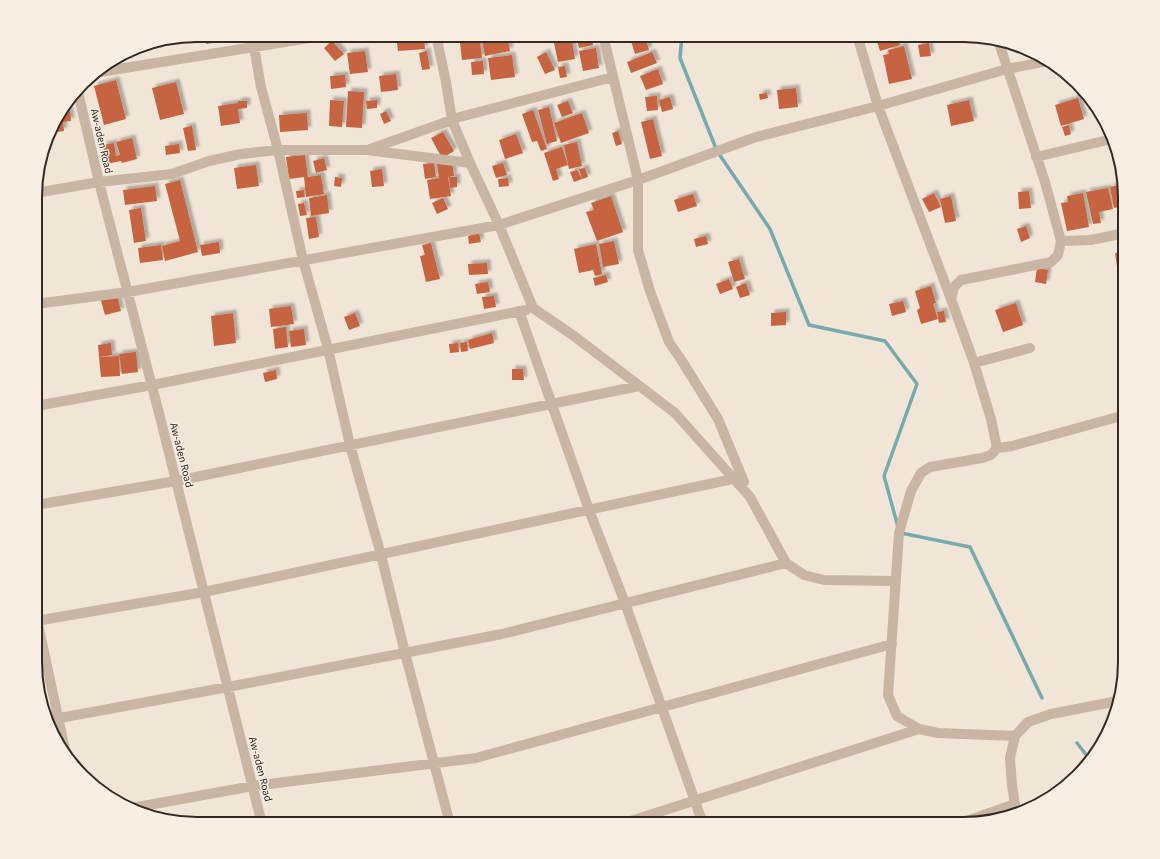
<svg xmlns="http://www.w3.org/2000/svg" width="1160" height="859" viewBox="0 0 1160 859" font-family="'Source Sans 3',sans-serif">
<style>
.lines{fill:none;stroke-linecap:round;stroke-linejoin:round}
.stream{stroke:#76aaad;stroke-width:3.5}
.building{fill:#c6633f;filter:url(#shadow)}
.minor{stroke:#c8b5a3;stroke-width:10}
.tertiary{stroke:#c8b5a3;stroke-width:10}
.labels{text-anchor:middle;stroke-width:3;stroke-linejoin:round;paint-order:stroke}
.street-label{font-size:11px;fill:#332a25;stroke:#f8efe2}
.rim{fill:none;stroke:#332a25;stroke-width:2}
</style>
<defs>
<filter id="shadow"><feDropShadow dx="3.5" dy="-3.5" stdDeviation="1" flood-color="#0004"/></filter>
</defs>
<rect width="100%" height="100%" fill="#f0e5d7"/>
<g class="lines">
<!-- stream -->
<path class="stream" d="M682,35l-2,23 37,93 53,78 39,96 76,16 32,43 -33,92 14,51
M901,533l69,14 72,151
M1077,743l14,18"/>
</g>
<!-- building -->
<path class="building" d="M204,35h22v6l-20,3z
M396,35h28l1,14 -27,2z
M448,35h30l1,2 -30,4z
M481,35h26l3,16 -25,5z
M571,35l4,24 -17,3 -5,-24z
M576,35h15l2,10 -14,3z
M875,35h23l2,10 -20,6z
M645,37l4,13 -14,4 -4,-13z
M332,41l12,13 -9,7 -11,-13z
M480,41l2,17 -20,2 -2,-17z
M929,43l2,13 -11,1 -2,-12z
M904,46l8,33 -23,5 -6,-29 6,-1 -1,-4z
M596,48l3,20 -16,3 -4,-20z
M365,51l3,21 -18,2 -3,-21z
M427,51l3,18 -8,1 -3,-17z
M546,52l9,18 -10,4 -8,-17z
M652,52l5,11 -26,10 -4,-11z
M512,55l3,22 -24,3 -3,-22z
M483,61l1,13 -12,1 -1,-13z
M565,66l2,11 -7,1 -2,-11z
M658,69l5,15 -17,6 -6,-14z
M396,74l2,16 -17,2 -2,-16z
M345,75l1,12 -15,2 -1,-13z
M116,80l10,39 -22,6 -10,-39z
M176,82l8,32 -24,6 -8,-32z
M1077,87l6,7 1,2h-6z
M796,88l2,19 -19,2 -2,-19z
M348,91l16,1 -2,36 -16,-1z
M767,93l1,5 -8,2 -1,-6z
M657,96l1,14 -11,1 -2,-14z
M670,97l3,12 -11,3 -3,-12z
M1078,98l6,21 -23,7 -6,-21z
M330,100l14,1 -2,26 -13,-1z
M377,100v8l-10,1 -1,-8z
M969,100l5,21 -23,5 -4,-21z
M238,101h9v7l-9,1 2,14 -19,3 -3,-20 20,-3z
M568,101l5,12 -11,4 -5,-12z
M549,107l8,34 -10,3 -9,-34z
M533,110l14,39 -6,2 -4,-10 -5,1 -10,-28z
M70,111l1,10 -8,1 1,9 -14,2 2,-8 10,-13z
M386,111l5,10 -7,3 -4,-10z
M307,113l1,17 -28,2 -1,-17z
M582,113l7,20 -28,10 -7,-20z
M653,119l9,37 -12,3 -9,-37z
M1069,125l2,9 -6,2 -3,-9z
M192,126l4,24 -8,1 -5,-23z
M618,131l4,13 -6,2 -4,-13z
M443,132l11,19 -12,7 -11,-20z
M516,134l7,19 -18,6 -6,-19z
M132,138l5,21 -15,4 -1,-2 -14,3 -4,-19 11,-2 2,13 4,-1 -4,-13z
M577,142l5,24 -13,3 -5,-24z
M179,144l1,9 -14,2 -1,-9z
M562,147l6,18 -12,4 3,10 -6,2 -9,-28z
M305,155l3,22 13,-2 3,19 -18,3 -2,-20 -15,2 -3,-22z
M324,158l3,12 -11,3 -3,-12z
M452,162l2,14 -6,1 3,19 -21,3 -3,-19 12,-2 -2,-14z
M434,163l2,14 -11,2 -2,-15z
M503,163l4,12 -11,3 -4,-12z
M256,165l3,21 -22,3 -3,-21z
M585,168l3,9 -6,2 -3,-10z
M382,169l2,17 -12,1 -2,-16z
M577,170l5,9 -8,3 -4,-10z
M335,177l7,1 -1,9 -7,-1z
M449,177h8v10l-7,1z
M508,178l1,8 -10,1 -1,-8z
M180,180l18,72 -33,9 -3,-15 18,-5 -15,-57z
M1124,184l1,22 -11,2 -4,-21z
M155,186l2,15 -32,4 -2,-15z
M1108,188l5,21 -14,3 2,11 -8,1 -7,-32z
M304,190l1,7 -8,1 -1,-7z
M1029,191l2,17 -12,1 -1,-17z
M934,193l7,14 -12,5 -7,-13z
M1083,193l6,34 -22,4 -6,-28 7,-1 -1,-6z
M693,194l4,12 -19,6 -4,-12z
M327,195l2,18 -18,3 -2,-18z
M611,196l12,36 -26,9 -11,-29 8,-2 -3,-7z
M951,196l5,25 -11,2 -5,-24z
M443,198l5,11 -11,5 -5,-11z
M304,203l3,12 -7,1 -2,-12z
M1125,207v13h-2l-4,-11z
M141,208l5,33 -12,2 -5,-33z
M316,217l3,20 -10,2 -3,-21z
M1026,226l4,12 -9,4 -4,-13z
M479,233l2,9 -12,2 -1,-8z
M706,236l2,8 -12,3 -2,-8z
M614,241l5,23 -16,3 -4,-23z
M219,242l1,11 -18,3 -2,-11z
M431,243l9,36 -14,3 -6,-26 5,-1 -3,-10z
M596,244l6,30 -7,2 -2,-6 -14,3 -5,-24z
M161,245l2,15 -23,3 -2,-15z
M1125,252v14h-8l-2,-13z
M739,259l6,20 -11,3 -6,-20z
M487,263l1,11 -19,1 -1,-11z
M1037,268l11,2 -2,14 -11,-2z
M606,275l2,7 -13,4 -2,-8z
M1125,277v28h-3l-5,-27z
M729,279l4,10 -13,5 -4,-10z
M488,282l2,10 -13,2 -2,-10z
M746,283l4,12 -10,3 -4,-11z
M931,286l5,17 -3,1 5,15 -17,5 -4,-14 3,-2 -5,-17z
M116,292l5,19 -16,4 -5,-18z
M494,296l2,11 -12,2 -2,-12z
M903,301l3,11 -14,4 -3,-12z
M1016,303l7,22 -20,7 -8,-22z
M291,306l3,18 -23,3 -2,-18z
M944,311l2,11 -7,1 -2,-11z
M786,312v13l-15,1v-13z
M233,313l3,30 -22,3 -3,-30z
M355,313l5,13 -11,4 -5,-13z
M286,327l2,20 -13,2 -2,-20z
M304,329l2,16 -15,2 -2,-16z
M492,333l2,10 -24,6 -2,-9z
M467,342l1,9 -7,1 -1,-9z
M111,343l1,12 -13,2 -1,-12z
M458,343l1,9 -9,1 -1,-9z
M136,352l2,20 -16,2 -3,-20z
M119,356l1,20 -19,1 -2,-20z
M512,369h11l1,11h-12z
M276,370l1,9 -12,3 -2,-9z"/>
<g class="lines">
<!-- minor -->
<path class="minor" d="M251,35l3,12 73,-12
M436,35l10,47 6,38 18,43
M603,35l35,145v70l12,41 19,51 13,19 36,58 26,63
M857,35l21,71 73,193
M998,40l47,142 16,59 -3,14 -7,7 -90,18 -7,7 -3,12 23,64 17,56 6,29 -6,7 -9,3 -52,9 -9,6 -10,18 -12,42 -11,162 9,21 22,13 19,4 77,3
M94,73l160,-26 7,40 17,63h89l103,13 29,62 34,83 41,28 101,77 75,84 36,66 18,12 20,5 72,1
M78,92l21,90 61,235 102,407
M370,149l82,-29 4,-2 157,-41
M1036,157l76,-18
M36,193l63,-11 73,-8 37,-13 32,-7 37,-4 25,110 25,89 22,96 31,110 24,98 45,171
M1061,241l30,-1 34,-7
M36,304l92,-12 371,-67 139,-45 118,-43 122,-31 129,-37 41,-8
M519,311l70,199 36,93 78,221
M974,363l56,-15
M36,406l116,-21 374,-75
M997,448l15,-2 113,-31
M36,505l140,-24 463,-95
M36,615l30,139
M36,621l168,-29 538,-115
M49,720l179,-33 274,-53 284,-71
M132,808l121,-22 223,-28 416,-114
M621,824l298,-95
M958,824l57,-20"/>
<!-- tertiary -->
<path class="tertiary" d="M1016,812l-4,-27 -2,-27 5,-22 13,-14 23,-8 67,-13"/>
</g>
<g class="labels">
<!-- street labels -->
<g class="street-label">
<text transform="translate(102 141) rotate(77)" y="4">Aw-aden Road</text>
<text transform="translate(182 455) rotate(76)" y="4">Aw-aden Road</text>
<text transform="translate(261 769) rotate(76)" y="4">Aw-aden Road</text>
</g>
</g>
<!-- crop -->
<path d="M0 0H1160V859H0ZM197 42H963A155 155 0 0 1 1118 197V662A155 155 0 0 1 963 817H197A155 155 0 0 1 42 662V197A155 155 0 0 1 197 42Z" fill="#f8efe2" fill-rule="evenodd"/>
<path class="rim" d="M197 42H963A155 155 0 0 1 1118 197V662A155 155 0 0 1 963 817H197A155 155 0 0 1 42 662V197A155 155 0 0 1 197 42Z"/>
</svg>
